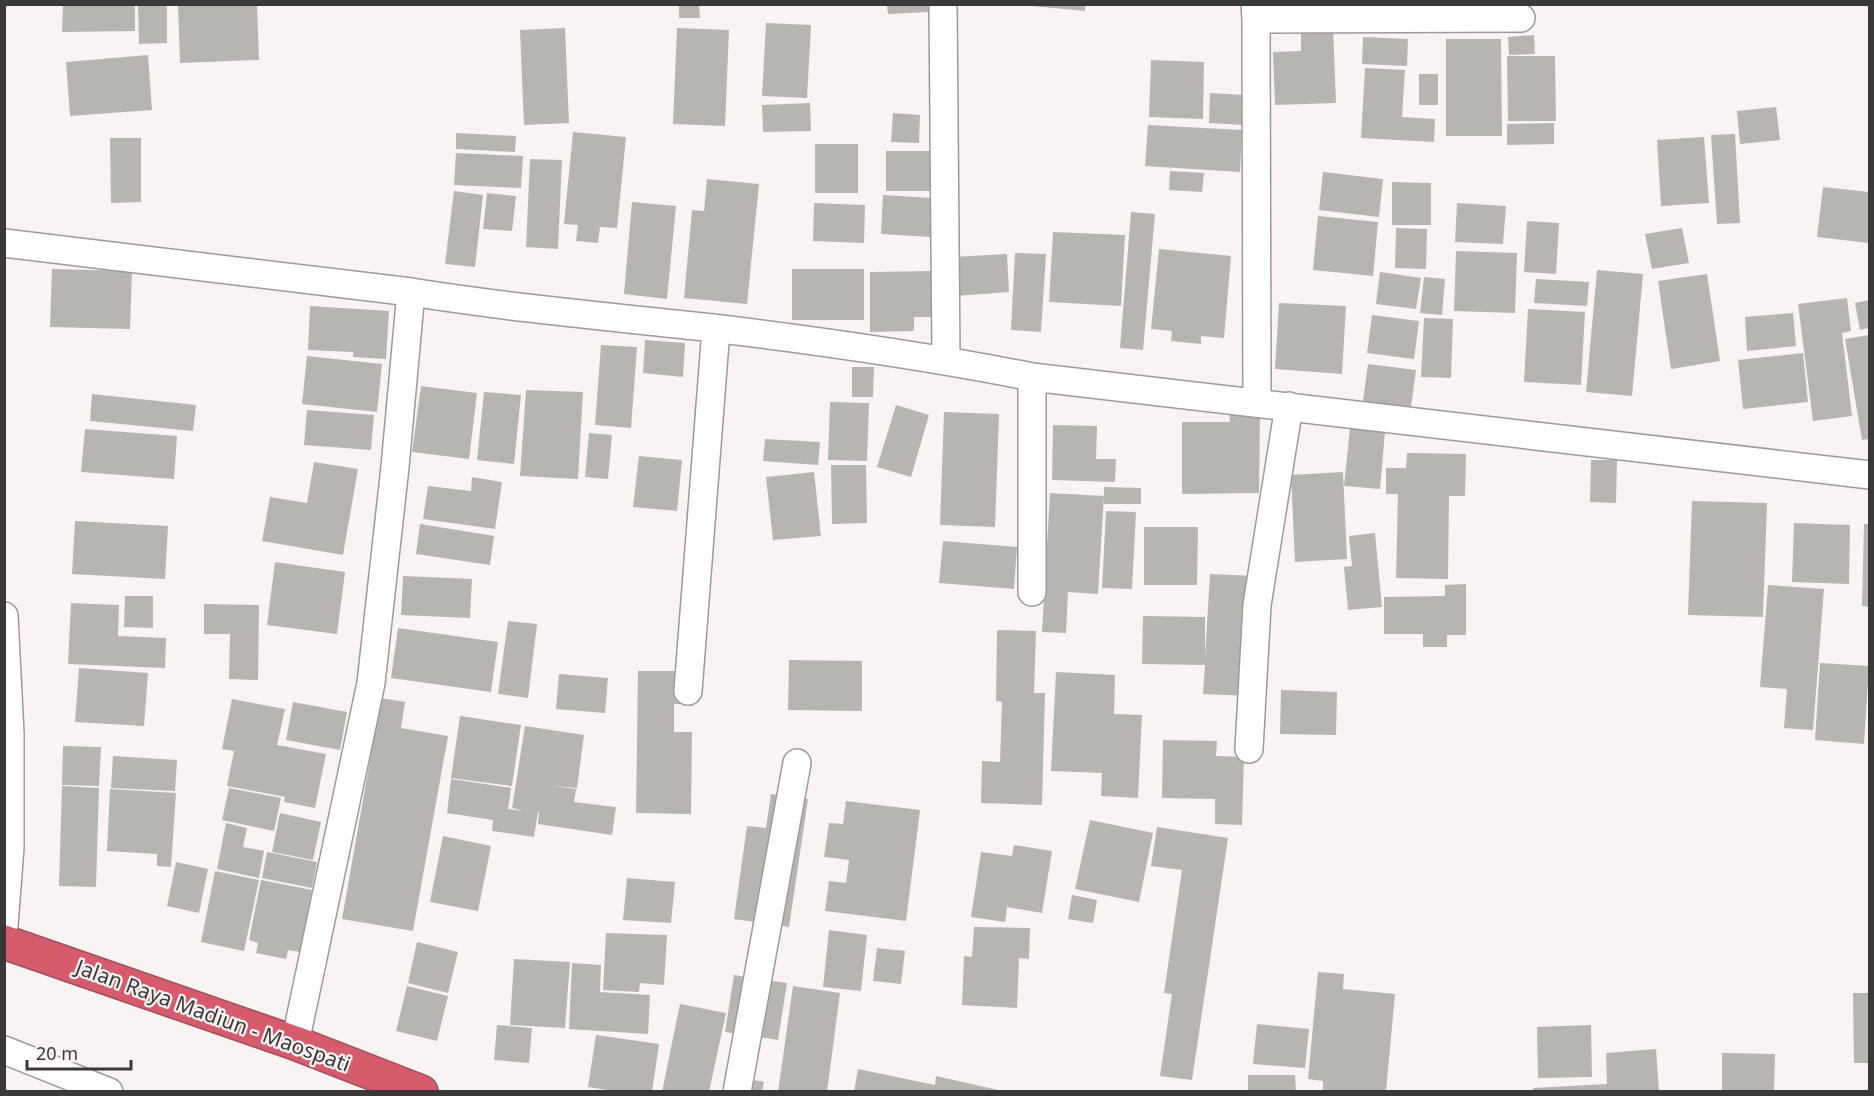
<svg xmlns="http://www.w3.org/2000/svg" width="1874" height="1096" viewBox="0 0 1874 1096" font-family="'Noto Sans',sans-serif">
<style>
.building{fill:#b7b5b2}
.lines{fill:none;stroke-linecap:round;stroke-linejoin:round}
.street-casing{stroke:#9e9a99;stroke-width:30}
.highway-casing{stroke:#a0505a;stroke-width:36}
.street{stroke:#fff;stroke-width:27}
.highway{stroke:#d65c6d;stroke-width:33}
.labels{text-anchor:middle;stroke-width:4.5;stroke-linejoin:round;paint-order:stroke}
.street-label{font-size:21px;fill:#3b3938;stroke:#f9f4f3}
</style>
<rect width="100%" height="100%" fill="#f9f4f3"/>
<!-- building -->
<path class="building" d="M63,4h72v27l-73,1z
M138,4h29v39l-28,1z
M178,4h79l2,56 -79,3z
M679,4h20l1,14h-21z
M1032,4h53v7l-54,-5z
M887,5h42l1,7 -42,2z
M766,23l45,2 -4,73 -45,-2z
M1333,26l3,77 -61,2 -2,-53 28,-1v-23z
M565,28l4,95 -45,2 -4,-95z
M677,28l52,2 -4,96 -52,-2z
M1534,35l1,19 -26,1 -1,-18z
M1363,37l45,2 -1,27 -45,-2z
M1446,39h55l1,97h-56z
M148,55l4,55 -82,6 -4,-54z
M1507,56h48l1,65h-48z
M1151,60l53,2 -1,57 -54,-2z
M1365,68l40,2 -3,47 33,2 -1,23 -73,-4z
M1419,74h19v31h-19z
M1210,93l35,2 -2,30 -34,-2z
M810,103l1,28 -48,1 -1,-27z
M1776,107l4,33 -40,4 -3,-33z
M893,113l27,2 -1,28 -28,-1z
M1554,123v21l-47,1v-21z
M1148,125l94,5 -2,42 -95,-6z
M573,132l53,5 -9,91 -17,-1 -2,16 -22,-2 2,-16 -14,-1z
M456,133l60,3 -1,16 -59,-3z
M1735,134l5,89 -23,1 -6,-89z
M1704,137l5,66 -48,3 -4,-66z
M110,138h31v64l-30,1z
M815,144h43v49h-43z
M886,151h46l-1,40h-45z
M456,153l67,3 -2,32 -67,-3z
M530,159l32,1 -4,89 -32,-2z
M1170,171l34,2 -2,19 -33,-2z
M1323,172l60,7 -4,38 -60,-7z
M707,179l52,5 -12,120 -63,-6 8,-88 12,1z
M1392,182l39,1v42h-39z
M1823,187l46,5v51l-52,-6z
M454,191l29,4 -8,72 -30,-3z
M487,193l29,3 -4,35 -29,-2z
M883,195l49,3 -2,39 -49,-3z
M632,202l44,4 -9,93 -43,-5z
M814,203l51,2 -1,38 -51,-2z
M1457,203l49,3 -3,38 -48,-2z
M1131,212l24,2 -12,136 -23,-2z
M1318,216l60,6 -5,54 -60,-6z
M1527,221l32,2 -3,51 -32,-2z
M1396,228l31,1 -1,40 -31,-1z
M1682,228l7,35 -37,6 -7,-35z
M1053,232l72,3 -4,71 -72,-4z
M1159,249l72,7 -7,82 -23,-2v8l-30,-3 1,-10 -21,-2z
M1456,251l61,2 -2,60 -61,-2z
M1015,253l31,1 -5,78 -30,-2z
M1007,254l2,38 -54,4 -3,-39z
M52,269l80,2 -2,58 -80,-2z
M792,269h72v51h-72z
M1597,270l46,4 -11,122 -46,-4z
M933,271l1,46h-20v14l-44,1v-60z
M1380,272l41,6 -5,31 -40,-5z
M1707,274l13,87 -49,8 -13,-88z
M1424,277l21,2 -3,36 -22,-2z
M1536,279l53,3 -2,24 -53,-3z
M1847,298l4,33 -9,2 10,83 -39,5 -15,-117z
M1869,300v28l-9,2 -5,-27z
M1279,303l67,3 -4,68 -67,-5z
M310,306l79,5 -3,48 -33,-2v-5l-45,-2z
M1528,309l57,3 -4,73 -57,-3z
M1793,313l3,33 -49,5 -2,-34z
M1372,315l47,6 -5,38 -47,-6z
M1424,318l29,1 -2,59 -30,-1z
M1869,335v104l-7,1 -17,-101z
M645,340l40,3 -2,34 -40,-4z
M601,345l36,2 -6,81 -36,-3z
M1803,353l5,49 -65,7 -5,-49z
M307,356l75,8 -5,48 -75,-8z
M1368,364l48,6 -6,44 -48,-6z
M852,367h22l-1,30h-21z
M421,386l56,7 -8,66 -57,-7z
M526,390l57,2 -5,87 -58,-3z
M484,392l37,3 -7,69 -37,-4z
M92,394l104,11 -3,26 -103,-10z
M830,402l39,1 -2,58 -39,-1z
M896,405l33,10 -18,62 -34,-10z
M307,410l67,5 -3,35 -67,-5z
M944,412l55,2 -4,113 -55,-2z
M1229,412h31l-1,81 -77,1v-72h48z
M1053,425l44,1 -1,33h20l-1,23 -63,-2z
M1350,428l35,4 -5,57 -36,-3z
M85,429l92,7 -3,43 -93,-7z
M589,433l23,2 -4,44 -23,-2z
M765,439l55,3 -2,23 -55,-4z
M1407,453l59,1 -1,42h-16l-1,83 -52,-1 2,-84h-12v-26h20z
M639,456l43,4 -5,51 -44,-4z
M1591,460h26l-1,43 -26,-1z
M314,462l44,7 -15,86 -81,-14 8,-44 37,6z
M831,465h35l1,58 -35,1z
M814,472l7,64 -48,4 -7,-63z
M1343,472l4,87 -52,3 -4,-87z
M472,477l30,5 -7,47 -72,-10 5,-33 43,5z
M1104,487l37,1v16h-37z
M1050,493l54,3 -6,98 -30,-2 -2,41 -24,-1z
M1692,501l75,2 -4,114 -75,-2z
M1106,511l30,1 -4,77 -30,-1z
M75,521l93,5 -3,53 -93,-5z
M1794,523l56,2 -1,59 -57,-2z
M420,524l74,12 -4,29 -74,-11z
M1864,524h5v83l-7,-1z
M1144,527h54l-1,58h-53z
M1375,533l7,74 -34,3 -4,-43 8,-1 -3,-30z
M943,541l74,6 -3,42 -75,-6z
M275,562l70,10 -8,62 -70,-9z
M1210,574l46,2 -8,120 -45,-2 2,-29 -63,-1 1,-48 62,1v40z
M403,576l69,3 -2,39 -69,-3z
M1466,584v51h-19v12h-24v-13h-39v-37l61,-1v-11z
M1768,585l56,4 -11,141 -29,-2 3,-39 -27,-2z
M125,596h28v32l-29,-1z
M71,603l48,2 -1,31 48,2 -1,30 -97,-4z
M204,604l55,1 -1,75 -29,-1 1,-45h-26z
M508,621l29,3 -9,74 -30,-4z
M398,628l100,14 -7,50 -100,-14z
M997,630l39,1 -2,62h11l-3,112 -61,-2 1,-42 18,1 2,-60 -6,-1z
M789,660l73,1v50l-74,-1z
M1820,663l49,3 -5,78 -49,-4z
M79,668l69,5 -4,53 -69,-4z
M638,671h42v33h-6v28h18l-1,82 -55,-1z
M1056,672l59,3 -1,39 28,1 -4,83 -37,-2 1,-23 -51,-2z
M559,674l49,4 -3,35 -49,-4z
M1281,690l56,2 -1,43 -56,-1z
M381,698l24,4 -4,26 47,8 -35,195 -71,-12z
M232,699l53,10 -8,36 49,9 -11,54 -31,-6 1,-5 -58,-11 7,-35 -12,-2z
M293,702l54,10 -7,38 -54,-10z
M460,716l61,9 -9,61 -61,-8z
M525,726l59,9 -7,53 -25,-2 24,3 -2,13 42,5 -4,28 -74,-11 1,-12h-1l-4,25 -42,-6 1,-11 -46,-7 4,-34 60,9 -3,21 15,2 -11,-3z
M1163,740l54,1 -1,15 28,1 -2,68 -27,-1v-25l-53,-1z
M63,746l38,1 -2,39 -37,-1z
M113,756l64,4 -2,31 -64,-3z
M62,786l37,2 -3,99 -37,-1z
M229,788l52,10 -7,33 -52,-11z
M110,789l66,4 -5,74 -14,-1v-12l-50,-3z
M771,794l37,5 -19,128 -55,-8 13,-93 19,2z
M846,801l74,9 -14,111 -81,-10 4,-30 17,2 3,-23 -25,-3 5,-34 14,1z
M280,813l41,9 -8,38 -41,-8z
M1090,820l63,13 -14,69 -64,-13z
M226,823l21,5 -4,19 21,4 -5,27 -42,-9z
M1157,827l71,11 -36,242 -32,-4 12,-82 -8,-1 18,-123 -31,-4z
M443,836l48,10 -13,65 -48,-9z
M1014,845l38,6 -10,62 -35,-6 -2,15 -34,-5 10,-65 31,4z
M267,852l50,10 -5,26 -50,-10z
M176,862l32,7 -9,44 -32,-7z
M215,871l44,9 -15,71 -43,-9z
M627,878l48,4 -4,41 -48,-3z
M261,880l51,10 -12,62 -12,-2 -2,9 -30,-6 2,-10 -9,-3z
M1072,895l25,5 -4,23 -25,-4z
M974,927l56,1 -1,31 -10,-1 -2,50 -55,-3 2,-49 8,1z
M829,930l38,5 -6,56 -38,-4z
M606,933l61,2 -3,50 -24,-2 -1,9 -36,-2z
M417,942l41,10 -10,41 -40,-10z
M877,948l28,3 -4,33 -28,-3z
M514,959l56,3 -5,66 -55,-3z
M572,963l29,2 -1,27 50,3 -2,39 -79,-5z
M1318,972l26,2 -1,15 52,5 -9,98h-63v-11l-15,-2z
M734,975l53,8 -9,57 -53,-8z
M407,986l41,10 -11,45 -41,-10z
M793,986l47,7 -13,99h-49z
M1853,993h16v70h-15z
M680,1004l46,9 -17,79h-47z
M1257,1024l52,5 -4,39 -52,-4z
M497,1025l35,3 -3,35 -35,-3z
M1591,1025l1,52 -54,1 -1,-51z
M596,1035l63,9 -7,48h-32l-32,-5z
M1656,1049l3,43h-126v-4l74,-4 -1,-31z
M1722,1053l53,1 -1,38h-52z
M858,1069l77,16 1,-9 71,16h-153z
M728,1075l36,7 -2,10h-37z
M1248,1075h47l1,17h-48z"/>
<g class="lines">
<defs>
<path id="street" d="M943,4l3,356
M1255,4l1,15 1,383
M1256,19l265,-1
M4,243l407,49
M1032,592v-215
M4,616l6,118v113l-6,79
M688,691l28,-362
M1249,749l8,-144 32,-199
M295,1043l76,-360 24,-216 16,-175c101,16 201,25 302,36 107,13 214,28 319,49l838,98
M4,1050l105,42
M737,1092l60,-329"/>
<path id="highway" d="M4,942l291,101 126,49"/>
</defs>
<!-- street casing -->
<use href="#street" class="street-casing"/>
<!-- highway casing -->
<use href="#highway" class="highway-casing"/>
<!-- street -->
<use href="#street" class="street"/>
<!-- highway -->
<use href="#highway" class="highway"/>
</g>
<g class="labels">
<!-- street labels -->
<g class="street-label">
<text transform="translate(213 1016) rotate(20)" y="7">Jalan Raya Madiun - Maospati</text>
</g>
</g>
<!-- border -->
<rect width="1874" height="1096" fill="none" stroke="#3b3938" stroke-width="12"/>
<!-- scale -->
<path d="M27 1060v9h104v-9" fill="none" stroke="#3b3938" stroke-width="3"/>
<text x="36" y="1060" font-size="18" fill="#3b3938" stroke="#f9f4f3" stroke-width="4.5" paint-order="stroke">20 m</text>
</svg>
